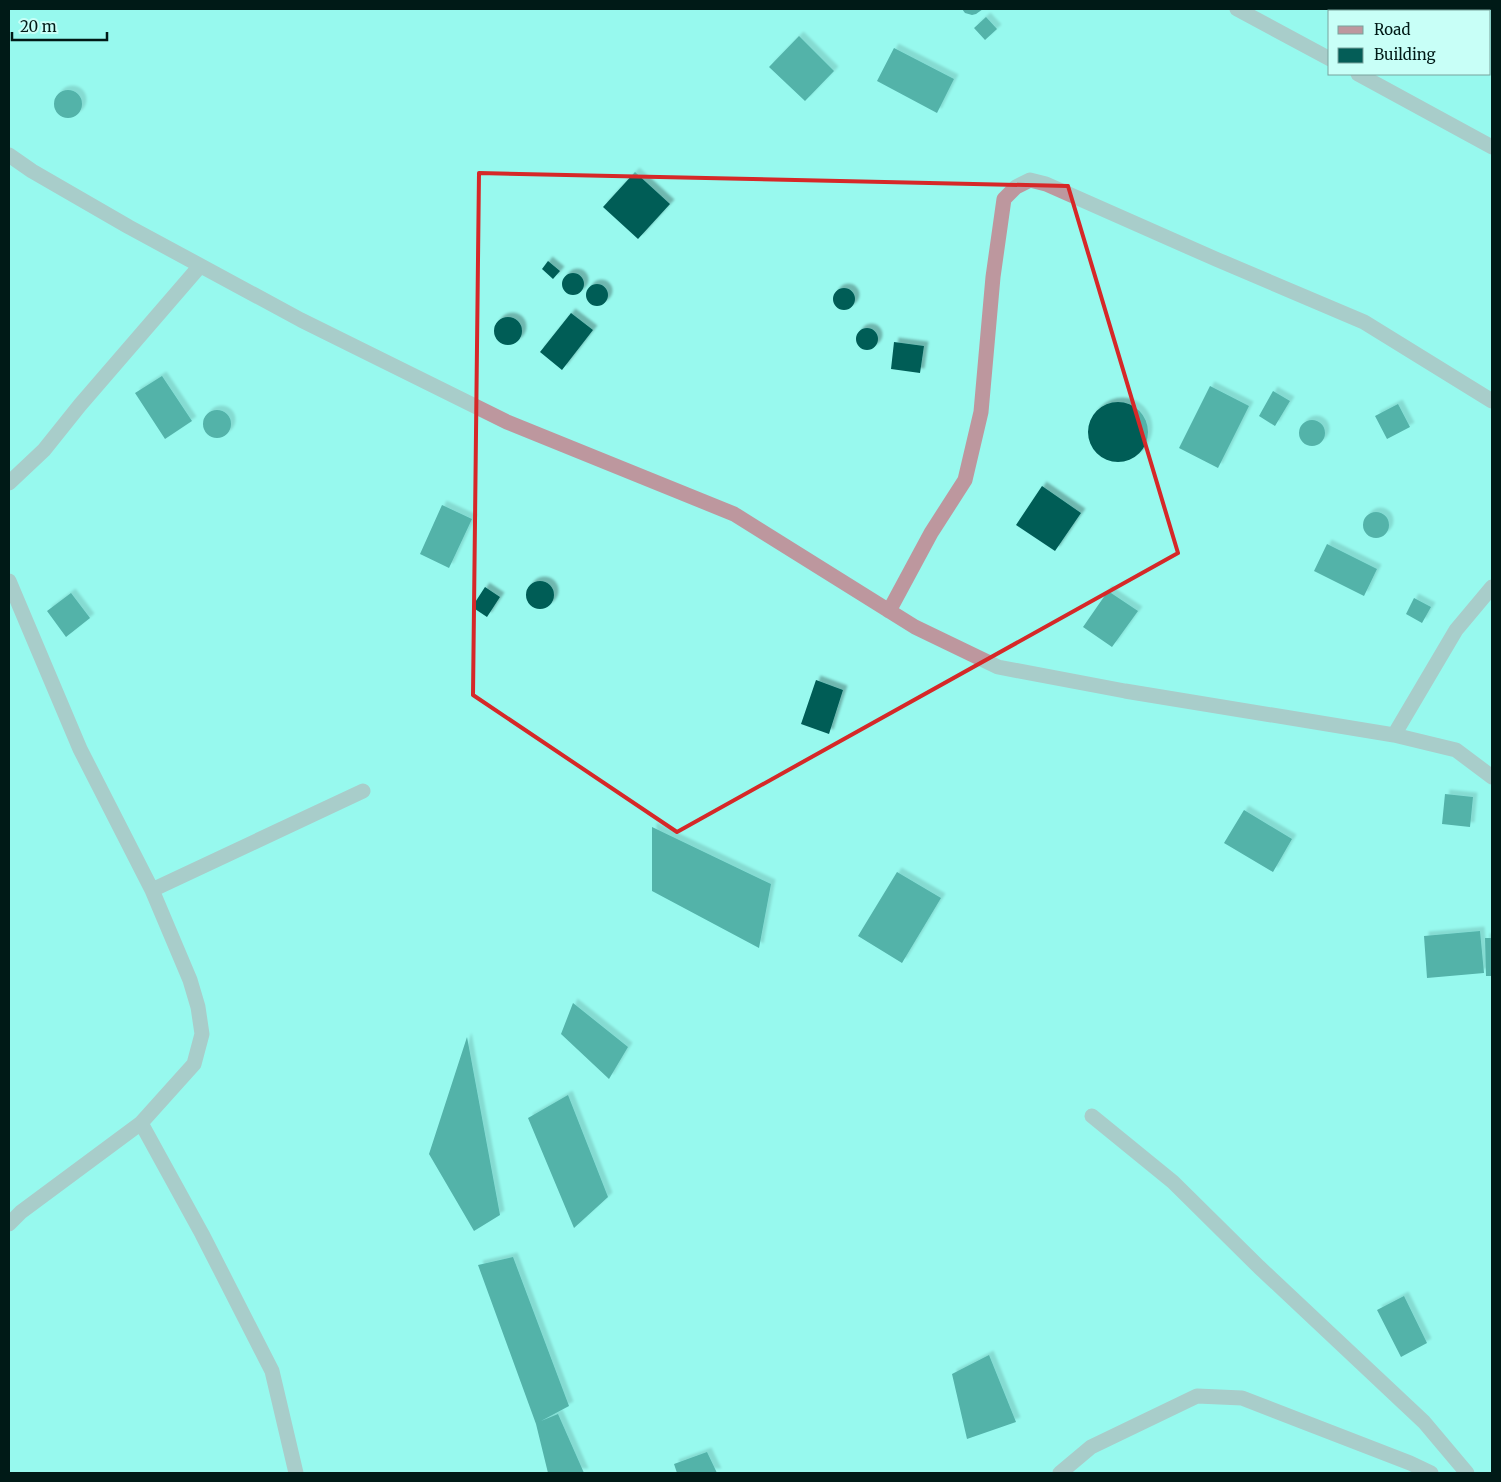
<svg xmlns="http://www.w3.org/2000/svg" width="1501" height="1482" viewBox="0 0 1501 1482" font-family="Merriweather,serif">
<style>
.building{fill:#045d57;filter:url(#shadow)}
.lines{fill:none;stroke-linecap:round;stroke-linejoin:round}
.minor{stroke:#bd979e;stroke-width:15}
.marked{fill:none;stroke:#d62828;stroke-width:4;stroke-linejoin:round}
</style>
<defs>
<filter id="shadow"><feDropShadow dx="4.5" dy="-4.5" stdDeviation="1" flood-color="#0004"/></filter>
</defs>
<rect width="100%" height="100%" fill="#98f9ee"/>
<!-- building -->
<path class="building" d="M962,9h21l-7,5 -4,1 -7,-2z
M986,17l11,12 -12,11 -11,-12z
M799,36l35,35 -29,30 -36,-34z
M894,48l60,31 -17,34 -60,-32z
M54 104a14 14 0 1 1 28 0a14 14 0 1 1-28 0Z
M635,172l35,32 -32,35 -35,-32z
M548,261l12,10 -7,8 -11,-10z
M562 284a11 11 0 1 1 22 0a11 11 0 1 1-22 0Z
M586 295a11 11 0 1 1 22 0a11 11 0 1 1-22 0Z
M833 299a11 11 0 1 1 22 0a11 11 0 1 1-22 0Z
M571,313l22,17 -31,40 -22,-18z
M494 331a14 14 0 1 1 28 0a14 14 0 1 1-28 0Z
M856 339a11 11 0 1 1 22 0a11 11 0 1 1-22 0Z
M894,342l30,4 -4,27 -29,-4z
M162,376l30,45 -27,18 -30,-46z
M1210,386l39,20 -31,62 -39,-20z
M1273,391l17,10 -15,25 -16,-10z
M1088 432a30 30 0 1 1 60 0a30 30 0 1 1-60 0Z
M1398,404l12,23 -23,12 -12,-23z
M203 424a14 14 0 1 1 28 0a14 14 0 1 1-28 0Z
M1299 433a13 13 0 1 1 26 0a13 13 0 1 1-26 0Z
M1042,486l39,27 -26,38 -39,-26z
M442,505l30,14 -23,49 -29,-14z
M1363 525a13 13 0 1 1 26 0a13 13 0 1 1-26 0Z
M1327,544l50,25 -13,27 -50,-25z
M526 595a14 14 0 1 1 28 0a14 14 0 1 1-28 0Z
M485,587l15,10 -13,20 -15,-10z
M1108,591l30,20 -26,36 -29,-20z
M71,593l19,25 -24,19 -19,-26z
M1414,598l17,9 -9,16 -16,-9z
M816,680l27,10 -14,44 -28,-10z
M1445,794l28,3 -3,30 -28,-3z
M1244,810l48,29 -19,33 -49,-29z
M652,827l119,57 -12,64 -107,-57z
M897,872l44,26 -39,65 -44,-27z
M1480,931l4,42 -57,5 -3,-42z
M1485,938h7v38h-6z
M573,1003l55,44 -19,32 -48,-45z
M467,1037l33,178 -26,16 -45,-77z
M568,1095l40,102 -34,31 -46,-110z
M513,1257l56,149 -28,15 17,-7 26,59h-36l-12,-49 -58,-159z
M1404,1296l23,47 -26,14 -24,-47z
M989,1355l27,67 -49,17 -15,-65z
M707,1452l10,21h-40l-3,-9z"/>
<g class="lines">
<!-- minor -->
<path class="minor" d="M1237,9l93,50
M1358,74l134,73
M9,155l23,16 97,56 172,93 206,102 227,92 181,113 83,40 127,24 269,44 62,15 36,27
M9,483l35,-33 36,-45 120,-139
M9,581l71,168 72,141 38,90 8,27 4,27 -8,30 -53,59 -120,89 -12,12
M889,611l42,-78 34,-53 16,-68 12,-135 11,-78 12,-12 14,-7 16,4 172,76 146,62 128,79
M1394,735l62,-105 36,-43
M152,890l211,-99
M1092,1116l81,66 86,85 165,155 43,51
M141,1123l61,111 70,137 24,102
M1060,1473l31,-26 106,-51 45,2 168,65 21,10"/>
</g>
<!-- marked area -->
<path d="M0 0H1501V1482H0ZM479,173l589,13 110,367 -501,279 -204,-137z" fill="#98f9ee" fill-opacity=".55" fill-rule="evenodd"/>
<path class="marked" d="M479,173l589,13 110,367 -501,279 -204,-137z"/>
<!-- border -->
<rect width="1501" height="1482" fill="none" stroke="#001a17" stroke-width="20"/>
<!-- legend -->
<rect x="1328" y="10" width="162" height="65" fill="#c8fff7" stroke="#78a39d"/>
<rect x="1338" y="26" width="25" height="8" fill="#bd979e" stroke="#78a39d"/>
<text x="1374" y="35" font-size="15" fill="#001a17">Road</text>
<rect x="1338" y="48" width="25" height="15" fill="#045d57" stroke="#78a39d"/>
<text x="1374" y="60" font-size="15" fill="#001a17">Building</text>
<!-- scale -->
<path d="M12 32v8h95v-8" fill="none" stroke="#001a17" stroke-width="2.5"/>
<text x="20" y="32" font-size="15" fill="#001a17" stroke="#c8fff7" stroke-width="4" paint-order="stroke">20 m</text>
</svg>
